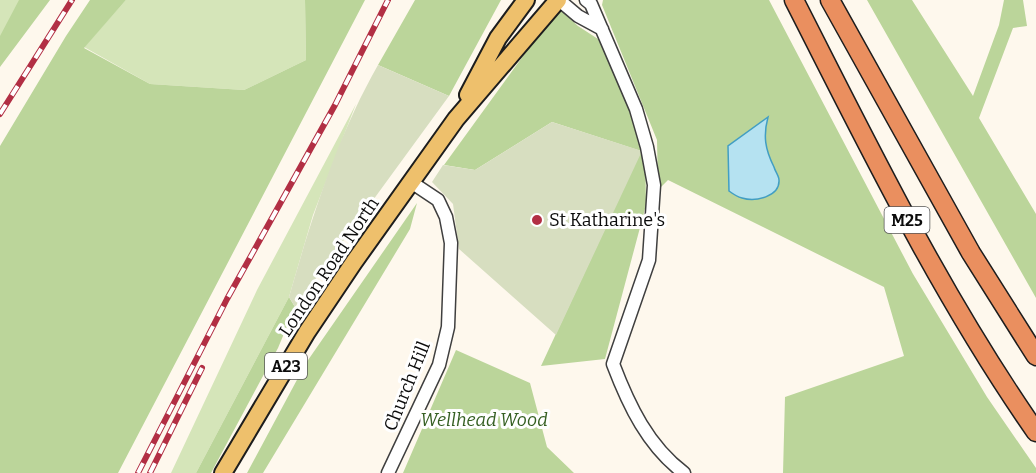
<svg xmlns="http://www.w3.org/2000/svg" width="1036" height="473" viewBox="0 0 1036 473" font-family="Bitter,serif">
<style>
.green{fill:#d5e5b9}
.forest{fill:#bbd59a;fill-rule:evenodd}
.cemetery{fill:#d7dec0}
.water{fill:#b5e2f1;stroke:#429ec3;stroke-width:1.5}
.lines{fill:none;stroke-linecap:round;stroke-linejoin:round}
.minor-casing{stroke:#3f3f3f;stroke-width:15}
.major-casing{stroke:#1d1d1d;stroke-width:20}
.highway-casing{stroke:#1d1d1d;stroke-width:21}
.minor{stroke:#fff;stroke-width:12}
.major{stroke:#eec06c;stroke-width:16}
.highway{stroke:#ea8f5f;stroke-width:18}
.rail-casing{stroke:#b22f44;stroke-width:6}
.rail{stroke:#fff;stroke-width:4;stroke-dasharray:11;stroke-linecap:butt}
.poi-dot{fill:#b22f44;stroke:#fff;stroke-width:2}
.labels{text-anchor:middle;stroke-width:6;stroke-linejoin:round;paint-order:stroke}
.shield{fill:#fff;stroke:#555;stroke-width:1.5}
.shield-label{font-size:16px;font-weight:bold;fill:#0c0c0c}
.poi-label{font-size:18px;fill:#0c0c0c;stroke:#fff;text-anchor:start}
.street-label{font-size:18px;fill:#0c0c0c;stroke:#fff}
.park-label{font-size:18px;font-style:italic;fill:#355f22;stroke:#fff}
</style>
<rect width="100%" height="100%" fill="#fef8ed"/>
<!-- green -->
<path class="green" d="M0,0h24l-24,40z
M126,0h179l1,60 -62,30 -94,-6 -66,-37z
M356,104l-43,111 -24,82 -93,176h-25l86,-183z"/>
<!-- forest -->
<path class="forest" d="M19,0h31l-50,67v-31z
M90,0h36l-42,48 66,36 94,6 62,-30 -1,-60h60l-247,473h-118v-327l66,-110z
M415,0h86l-52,96 -71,-31z
M603,0h166l144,274 74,123 49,71v5h-253l2,-76 119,-41 -20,-69 -216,-107 -10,10 -1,-50 -55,-135zM768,118c-7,25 0,38 11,61l-51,-33z
M867,0h45l61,96 26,-71 5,-25h19l4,26 -14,2 -34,90 57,96v84z
M558,8l20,18 20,13 14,26 33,77 1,63 -41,154 -64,7 100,-215 -89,-29 -77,48 -31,-5z
M417,203l-7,26 -147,244h-16l59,-110z
M289,297l6,10 -17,41 -67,125h-15z
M456,350l74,33 17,64 27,26h-171z"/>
<!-- cemetery -->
<path class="cemetery" d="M378,65l71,31 -154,211 -6,-10c23,-80 48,-160 89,-232z
M552,122l90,29 -86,184 -97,-86 -6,-45 -21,-22 11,-17 32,5z"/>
<!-- water -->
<path class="water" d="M768,117c-5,19 -3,32 6,50 1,4 5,9 5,13 1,17 -24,22 -37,18 -4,-1 -9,-4 -13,-7l-1,-45z"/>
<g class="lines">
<defs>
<path id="minor" d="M559,0l19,16 24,13
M586,0l5,4 45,105 11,38 7,38 -5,75 -36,104c16,42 35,82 71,109
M388,473l51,-108 9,-38 3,-84 -5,-26 -8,-17 -27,-18"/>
<path id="major" d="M468,95l30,-57 28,-38
M223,473l84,-141 47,-70 102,-143 102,-119"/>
<path id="highway" d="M794,0c75,147 147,296 242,432
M830,0l141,253 65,103"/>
</defs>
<!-- minor casing -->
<use href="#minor" class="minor-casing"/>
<!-- major casing -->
<use href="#major" class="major-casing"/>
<!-- highway casing -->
<use href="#highway" class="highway-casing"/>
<!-- minor -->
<use href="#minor" class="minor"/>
<!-- major -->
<use href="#major" class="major"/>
<!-- highway -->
<use href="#highway" class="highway"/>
<defs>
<path id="rail" d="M0,114l72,-114
M138,473l89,-174 108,-194 53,-105
M150,473l52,-105"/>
</defs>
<!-- rail casing -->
<use href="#rail" class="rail-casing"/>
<!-- rail -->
<use href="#rail" class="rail"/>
</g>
<!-- markers -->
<circle class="poi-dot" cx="537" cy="220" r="6"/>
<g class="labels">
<!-- shield labels -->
<g class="shield">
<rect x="884.5" y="207" width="45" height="26" rx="4.5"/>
<rect x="265" y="353" width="42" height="26" rx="4.5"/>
</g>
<g class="shield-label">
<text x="907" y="226">M25</text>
<text x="286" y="372">A23</text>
</g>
<!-- poi labels -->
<g class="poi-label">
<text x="549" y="226">St Katharine's</text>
</g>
<!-- street labels -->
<g class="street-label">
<text transform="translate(329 267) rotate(-56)" y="6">London Road North</text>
<text transform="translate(407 386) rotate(-68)" y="6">Church Hill</text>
</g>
<!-- park labels -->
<g class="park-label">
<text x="484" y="426">Wellhead Wood</text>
</g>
</g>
</svg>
